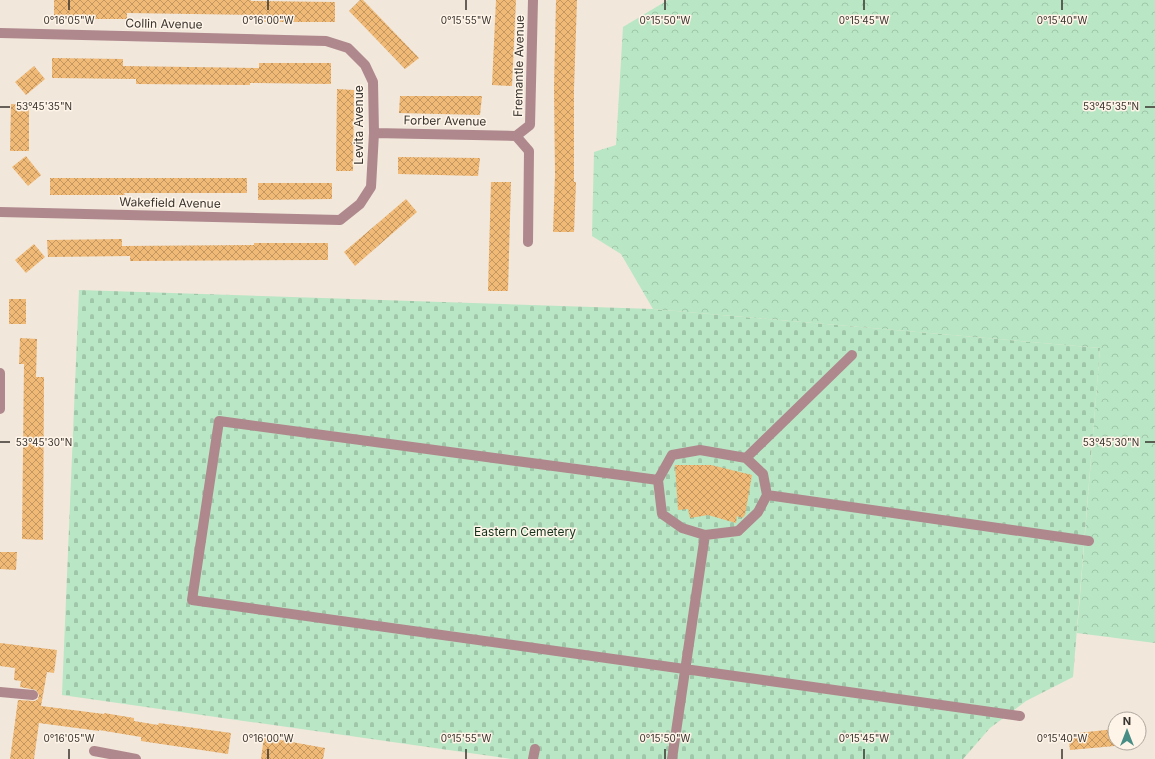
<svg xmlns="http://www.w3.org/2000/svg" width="1155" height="759" viewBox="0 0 1155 759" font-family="Inter,sans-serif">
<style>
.cemetery{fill:url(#cemetery-stones)}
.park{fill:url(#park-crowns)}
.building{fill:url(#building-cross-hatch)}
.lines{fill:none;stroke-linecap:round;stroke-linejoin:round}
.minor{stroke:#af888d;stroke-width:10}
.ticks{fill:none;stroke:#38342f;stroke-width:1.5}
.labels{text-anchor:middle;stroke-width:3;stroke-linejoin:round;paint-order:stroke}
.street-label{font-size:12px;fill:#38342f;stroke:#fff4e8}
.park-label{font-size:12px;fill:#14341e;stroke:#fff4e8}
.ticks-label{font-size:10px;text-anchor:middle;fill:#38342f;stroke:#fff4e8;stroke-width:3;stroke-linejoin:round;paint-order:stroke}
</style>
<defs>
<pattern id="cemetery-stones" width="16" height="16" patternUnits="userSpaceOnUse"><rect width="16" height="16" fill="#b9e6c4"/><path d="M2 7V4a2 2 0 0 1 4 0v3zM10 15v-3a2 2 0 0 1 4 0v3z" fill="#a0c6a9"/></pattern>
<pattern id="park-crowns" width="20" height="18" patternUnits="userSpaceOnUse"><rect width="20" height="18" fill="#b9e6c4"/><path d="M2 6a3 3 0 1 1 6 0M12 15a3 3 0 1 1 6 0" fill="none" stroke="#a0c6a9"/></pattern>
<pattern id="building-cross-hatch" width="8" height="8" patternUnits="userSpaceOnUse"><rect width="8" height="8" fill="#f0b976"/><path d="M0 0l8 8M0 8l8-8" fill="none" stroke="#c39761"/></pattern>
</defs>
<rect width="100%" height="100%" fill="#f1e7db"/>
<!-- cemetery -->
<path class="cemetery" d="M79,290l574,19 447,39 -27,329 -47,24 -36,27 -27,31h-452l-449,-64z"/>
<!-- park -->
<path class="park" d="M668,0h487v643l-78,-10 23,-285 -447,-39 -32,-55 -29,-18 2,-84 22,-7 7,-118z"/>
<!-- building -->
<path class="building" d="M54,0h197v1l84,1v20h-73v-7l-135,-2v6h-73z
M360,0h3l56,58 -14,11 -56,-58z
M496,0h20l-4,86 -20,-1z
M556,0h21l-3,89v93h2l-2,50h-21l2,-57 -1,-87z
M52,58l71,1v7l136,2v-5h72v21l-81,-1v2l-114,-1v-5l-84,-1z
M34,66l11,13 -19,16 -11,-13z
M337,89l17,1 -1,81h-17z
M400,96h82l-2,19 -81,-2z
M11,104l18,1v46h-19z
M26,156l15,19 -13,11 -16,-19z
M398,157l82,1 -2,18 -80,-2z
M50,178h197v15h-123l1,2h-75z
M491,182h20l-3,109h-20z
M258,183h74v16l-74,1z
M406,199l11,13 -62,54 -11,-14z
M122,239v7l132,-1v-2h74v17l-198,1v-5l-82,1 -1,-17z
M34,244l11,13 -19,16 -11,-13z
M9,299h17v25h-17z
M20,338l17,1 -1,38h8l-1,163 -21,-1 2,-175h-5z
M675,465h36l41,10 -7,40 -3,3 -5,-2 -1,7 -28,-8 -18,3 -2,-9 -10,1z
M0,552h17l-1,18 -16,-1z
M0,643l57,7 -3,23 -7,-1 -6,34 63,8v-1l30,5v3l24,4 1,-2 72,10 -3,21 -87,-13v-4l-42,-7v1l-60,-8 -5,36h-24l8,-59 17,1 3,-2 1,-4 -3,-5 -16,-3 1,-6 -7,-1 1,-12 -15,-2z
M1115,729v17l-45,4 -2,-16z
M264,737l61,11 -2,11h-62z"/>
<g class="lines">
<!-- minor -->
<path class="minor" d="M0,33l326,8 22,7 17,17 8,17 1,51 -3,54 -11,17 -20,16 -340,-8
M374,133l142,3
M528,242l1,-91 -13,-15 14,-11 3,-125
M0,373v36
M700,450l46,8 17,16 4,21 -9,17 -20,19 -33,4 -23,-7 -20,-14 -4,-34 14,-25z
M746,458l106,-103
M658,480l-439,-59 -27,179 828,116
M767,495l322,46
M0,692l33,3
M94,751l42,8
M533,759l2,-10
M672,759l33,-224"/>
</g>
<!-- ticks -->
<path class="ticks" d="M69,0v10M268,0v10M466,0v10M665,0v10M864,0v10M1062,0v10M0,107h10M1145,107h10M0,442h10M1145,442h10M69,749v10M268,749v10M466,749v10M665,749v10M864,749v10M1062,749v10"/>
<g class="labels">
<!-- street labels -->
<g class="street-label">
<text transform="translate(164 24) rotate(1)" y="4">Collin Avenue</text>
<text transform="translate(519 66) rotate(-89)" y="4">Fremantle Avenue</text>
<text transform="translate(445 121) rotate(1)" y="4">Forber Avenue</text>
<text transform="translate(359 125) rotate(-90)" y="4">Levita Avenue</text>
<text transform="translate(170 203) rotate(1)" y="4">Wakefield Avenue</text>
</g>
<!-- park labels -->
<g class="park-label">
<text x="525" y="536">Eastern Cemetery</text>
</g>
</g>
<g class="ticks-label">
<text x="69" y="24">0°16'05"W</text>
<text x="268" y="24">0°16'00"W</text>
<text x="466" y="24">0°15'55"W</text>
<text x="665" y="24">0°15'50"W</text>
<text x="864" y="24">0°15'45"W</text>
<text x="1062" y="24">0°15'40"W</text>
<text x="44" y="110">53°45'35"N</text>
<text x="1111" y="110">53°45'35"N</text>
<text x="44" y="446">53°45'30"N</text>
<text x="1111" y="446">53°45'30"N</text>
<text x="69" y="742">0°16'05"W</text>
<text x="268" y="742">0°16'00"W</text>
<text x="466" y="742">0°15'55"W</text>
<text x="665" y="742">0°15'50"W</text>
<text x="864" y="742">0°15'45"W</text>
<text x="1062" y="742">0°15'40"W</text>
</g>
<!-- north arrow -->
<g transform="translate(1127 731)"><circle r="19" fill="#fff4e8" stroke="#afa79e"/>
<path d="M0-3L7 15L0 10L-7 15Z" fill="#478d85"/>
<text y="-6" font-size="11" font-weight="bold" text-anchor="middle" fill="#38342f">N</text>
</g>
</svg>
